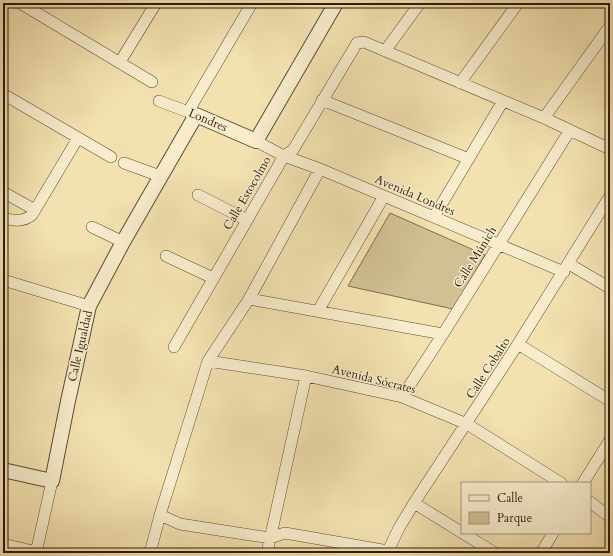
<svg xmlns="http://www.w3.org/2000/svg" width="613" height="556" viewBox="0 0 613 556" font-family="Cardo,serif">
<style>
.green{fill:#d1c094;stroke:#7e6d50}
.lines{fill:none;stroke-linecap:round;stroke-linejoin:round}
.minor-casing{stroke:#5d4c36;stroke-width:12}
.tertiary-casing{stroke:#5d4c36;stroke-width:16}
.minor{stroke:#f7eccc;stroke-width:11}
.tertiary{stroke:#f7eccc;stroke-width:14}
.labels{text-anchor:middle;stroke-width:3;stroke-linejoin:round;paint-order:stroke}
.street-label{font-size:12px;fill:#2b1a0d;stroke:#f7eccc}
</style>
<rect width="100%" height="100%" fill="#f3e2b0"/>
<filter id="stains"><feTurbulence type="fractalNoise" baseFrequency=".005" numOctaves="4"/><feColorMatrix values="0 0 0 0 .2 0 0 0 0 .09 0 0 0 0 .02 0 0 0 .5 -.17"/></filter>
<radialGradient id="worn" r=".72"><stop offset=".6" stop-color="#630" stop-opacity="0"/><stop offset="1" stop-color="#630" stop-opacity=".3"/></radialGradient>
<!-- green -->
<path class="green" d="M390,213l95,42 -32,54 -105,-23z"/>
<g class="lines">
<defs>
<path id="minor" d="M20,3l132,79
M385,51l35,-48
M120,62l36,-59
M460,83l58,-80
M3,94l108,63
M322,100l147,59
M159,101l35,13
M188,112l64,-109
M544,118l66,-92
M256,141l28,15 36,13 244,103
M124,163l36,13
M3,192l32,18
M198,195l49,25
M434,217l69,-116
M3,218c11,3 20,4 29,-3l46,-77
M92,227l31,15
M166,256l47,22
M569,264l41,24
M3,280l86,26
M249,299l194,35
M318,311l66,-115
M518,344l92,57
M174,347l110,-191 9,-6 64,-107 7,-1 180,76 66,31
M208,361l98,15 96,21 65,27 94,59
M402,397l41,-63 127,-204
M583,483l27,-43
M590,502l20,15
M414,503l81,50
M160,515l20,9 90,14 15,-5 103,18
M3,544l34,8
M36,553l16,-72
M150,553l10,-38 48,-154 41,-62 71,-130
M267,553l39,-177
M387,553l12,-25 15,-25 104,-159 92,-148
M541,553l12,-20"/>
<path id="tertiary" d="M3,470l49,11 16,-80 21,-95 34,-64 73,-127 60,26 80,-138"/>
</defs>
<!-- minor casing -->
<use href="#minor" class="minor-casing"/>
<!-- tertiary casing -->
<use href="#tertiary" class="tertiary-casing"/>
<!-- minor -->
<use href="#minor" class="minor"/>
<!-- tertiary -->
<use href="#tertiary" class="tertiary"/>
</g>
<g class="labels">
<!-- street labels -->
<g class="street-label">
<text transform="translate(208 120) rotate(23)" y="4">Londres</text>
<text transform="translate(247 193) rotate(-60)" y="4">Calle Estocolmo</text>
<text transform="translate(415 195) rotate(23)" y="4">Avenida Londres</text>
<text transform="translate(475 257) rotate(-58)" y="4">Calle Múnich</text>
<text transform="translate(80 346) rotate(-77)" y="4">Calle Igualdad</text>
<text transform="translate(488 368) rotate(-57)" y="4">Calle Cobalto</text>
<text transform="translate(374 379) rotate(14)" y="4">Avenida Sócrates</text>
</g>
</g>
<!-- margin -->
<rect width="613" height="556" fill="none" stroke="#f3e2b0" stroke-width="16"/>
<rect x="4" y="4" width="605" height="548" fill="none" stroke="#2b1a0d" stroke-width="2"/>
<rect x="8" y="8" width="597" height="540" fill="none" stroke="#2b1a0d"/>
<!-- legend -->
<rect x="461" y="482" width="130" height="52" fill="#f7eccc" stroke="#a59880"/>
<rect x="469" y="495" width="20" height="6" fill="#f7eccc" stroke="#a59880"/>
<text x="497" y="502" font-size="12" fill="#2b1a0d">Calle</text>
<rect x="469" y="512" width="20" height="12" fill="#d1c094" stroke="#a59880"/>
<text x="497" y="522" font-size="12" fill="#2b1a0d">Parque</text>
<rect width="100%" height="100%" filter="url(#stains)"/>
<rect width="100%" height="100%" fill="url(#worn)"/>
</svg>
